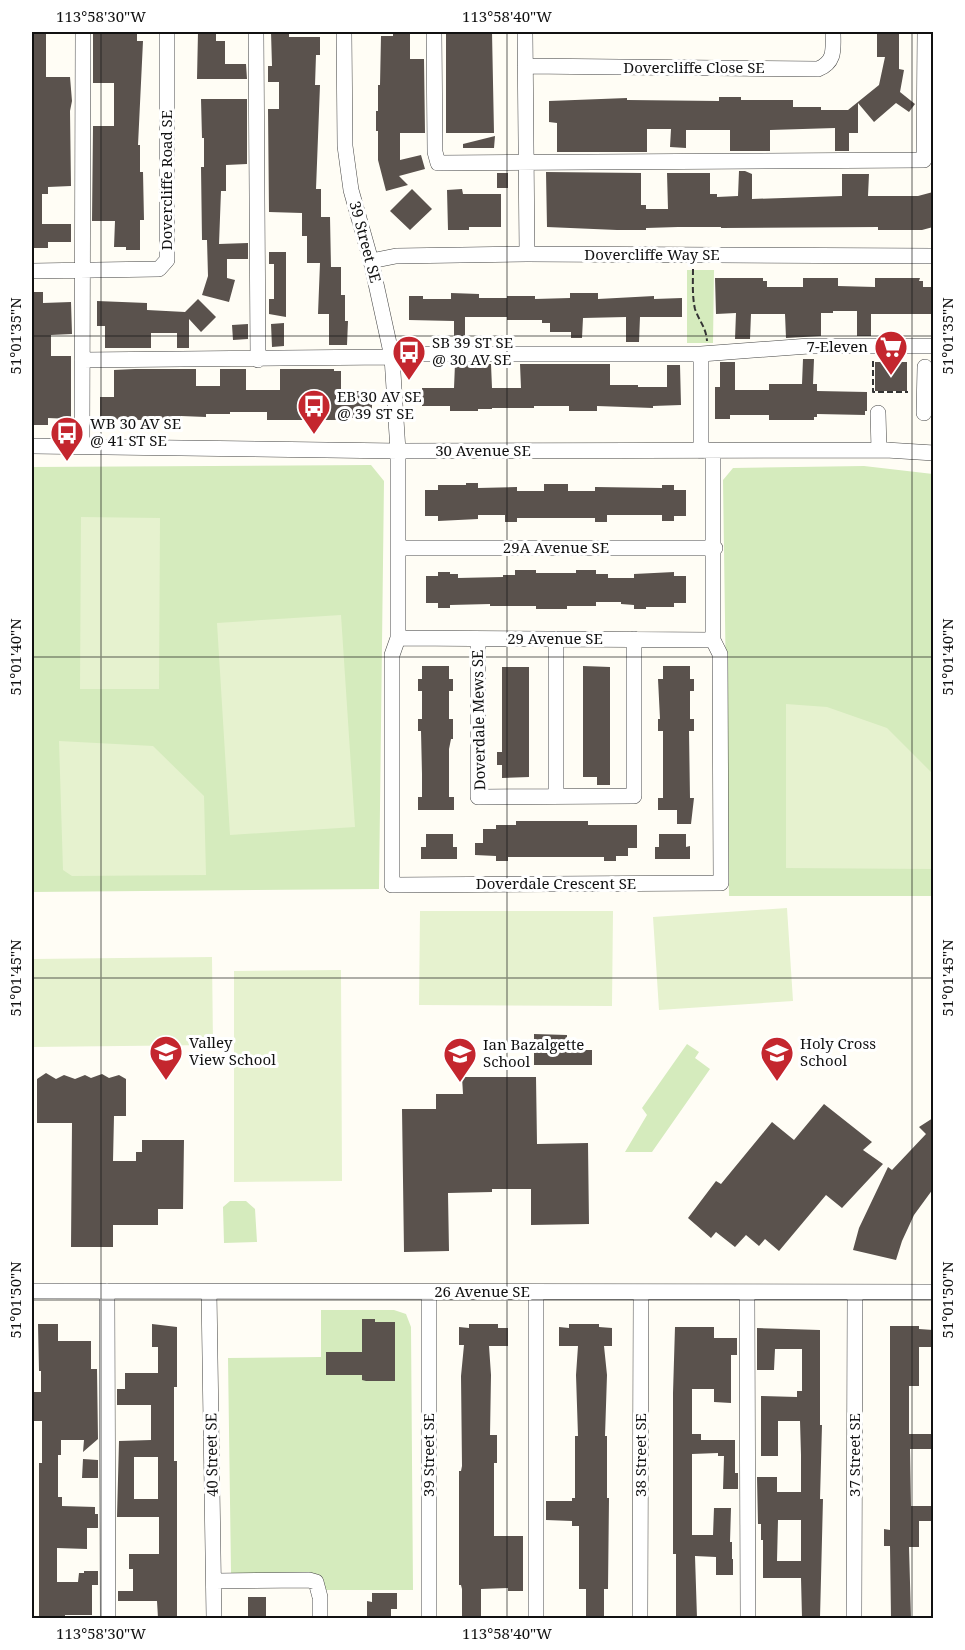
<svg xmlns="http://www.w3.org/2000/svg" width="965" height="1650" viewBox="0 0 965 1650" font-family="'Noto Serif',serif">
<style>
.green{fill:#d5ebbd}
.pitch{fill:#e6f2cf}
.building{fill:#5a524d;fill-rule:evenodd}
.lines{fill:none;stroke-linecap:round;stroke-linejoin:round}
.minor-casing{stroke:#444;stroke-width:16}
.path{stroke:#333;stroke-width:2;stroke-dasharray:6 3;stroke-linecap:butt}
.minor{stroke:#fff;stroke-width:15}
.ticks{fill:none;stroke:#111;stroke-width:1.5;stroke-opacity:0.45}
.labels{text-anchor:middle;stroke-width:6;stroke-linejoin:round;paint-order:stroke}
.street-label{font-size:15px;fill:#111;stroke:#fff}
.poi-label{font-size:15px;fill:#111;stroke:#fff;text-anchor:start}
.neatline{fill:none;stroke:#111;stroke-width:2}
.ticks-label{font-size:15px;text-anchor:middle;fill:#111}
</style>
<rect width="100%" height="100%" fill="#fffdf5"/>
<!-- green -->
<path class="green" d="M687,270h27l-1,73h-26z
M371,465l13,16 -5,408 -347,3v-425z
M864,466l69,8v422h-204l-6,-416 10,-12z
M687,1044l12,8 -4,6 15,11 -58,83h-27l22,-37 -5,-7z
M230,1201h16l9,8 2,33 -33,1 -1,-36z
M321,1310h73l12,4 5,13 2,263h-88l-5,-13 -8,-4h-81l-3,-215 93,-1z"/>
<!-- pitch -->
<path class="pitch" d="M81,517l79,1 -1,171h-79z
M341,615l14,212 -125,8 -13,-212z
M786,704l41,3 60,21 45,45 2,5 -1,91 -147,-1z
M59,741l94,5 51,50 2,79 -134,1 -9,-6z
M787,908l6,93 -134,9 -6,-93z
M420,911h193l-1,95 -193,-1z
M212,957l1,88 -181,2v-88z
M341,970l1,211 -108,1v-211z"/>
<!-- building -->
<path class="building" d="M32,32h14v45h24l2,24 -2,10 1,75 -23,1v7h-6v30h29v18h-23v6h-16z
M93,32h44v9h6l-5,104h2v27h3l1,48h-4v30h-14v-3h-12l1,-26h-23l1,-95h21v-43h-21z
M198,32h18v9h9v23h21l1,15h-50z
M271,32h18v5h31v18h-4l-1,30h5l-4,104h5v28h9l1,50h10v28h4v26h3l-1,24h-18v-31h-11l2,-51h-13v-27h-5v-23l-33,-1 -1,-103h11v-27h-11v-16h4z
M393,32h17v27h14l1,74h-25v27l21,-5 4,14 -26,7 9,9 -22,6 -8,-31v-29h-2v-20h2v-26h2l1,-49h12z
M446,32h46l2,101h-48z
M877,34h22v35l5,1 -4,22 15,12 -6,8 -13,-9 -22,19 -16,-19v30h-9v18h-14v-23l-65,2v21h-40v-21h-44v18l-16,-1 1,-18h-24v23h-90v-29l-8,-1v-21l78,-3v2l92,1v-4h22v3h52v7h28v3h27l31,-25 6,-28h-8z
M201,99h46v65l-21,1v26h-5l-2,53 29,-1v16h-21v19l8,2 -6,22 -27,-7 6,-19 -1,-36h-5l-1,-73h3v-29h-2z
M495,136l-1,12h-31v-4z
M739,171h6l7,3v25l90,-3v-22h27l-1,22h50l15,-4v35l-11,3h-44v-3l-157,1v-1h-43l-32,1v2h-29l-70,-3 -1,-55 95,1v32h5v4h22l-1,-36h43v21h7v3l21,-1z
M497,173h11v15h-11z
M412,189l20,20 -22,21 -20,-19z
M462,189l1,5h38v33h-32v3h-21l-1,-40z
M269,252h17v65l-17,-3v-15h5v-35h-5z
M715,278h48v3h4v6h36v-9h35v8l37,1v-9h45l-1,3h4v6h10v27h-62v22h-14v-25h-24v2h-12v23l-35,2 -1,-24h-34l-1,25h-15l1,-26 -20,1z
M32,292h11v11l28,-1 1,32 -21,1v21h20v63l-23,-1v7h-16z
M451,293l28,1v4h28v-2h28v3l35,-1v-5h28v6l56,-3v3l28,-1v19h-42l-1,25h-13v-25l-43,1 -1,20h-11v-6h-21v-9h-8v-3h-35v-3h-42v26h-11v-22l-45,-1v-24h14v3h28z
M198,299l18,18 -15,15 -12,-13v29h-12v-15h-26v15h-46v-22h-8v-25l50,2v7l38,2z
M284,323v23l-12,1 -1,-23z
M248,324v15l-15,1 -1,-15z
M803,359h11l-1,25h4v7l50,1v19h-2v4l-48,-1v3h-3v3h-45v-5h-39v4h-15v-32h5v-25h15v28h34v-6h33z
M875,362h32v29h-32z
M455,364h36l1,24h29l-1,-24h90v21h28v2h29v-22h13l1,40 -28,1v2l-56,-2v5h-28v-5h-35v2h-42v1h-14v2h-28v-5h-28v-18h32z
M135,369h61v17h24v-17h26v21h34v-21h54v2h7v20h31v27h-29v2h-76v-8h-37v2h-24v3l-25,-1v5l-81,-2v-22h14v-27z
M466,483h12v5l39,-1v4h27v-7h24v7h27v-4l67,1v-3h12v5h12v26h-12v5h-12v-6h-55v7h-12v-4h-78v4h-12v-7h-27v4l-40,2v-5h-13v-26h13v-5h28z
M515,570h21v3h40v-3h20v4h12v4h26v-4l40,-2v4h12v27h-12v4h-28v2h-12v-4l-13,-1v-2h-25v4h-29v3h-31v-3h-46v-2l-40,1v3h-12v-5h-12v-27h12v-4h12v2h8v4l45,-1v-2h12z
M422,666h27v13h4v12h-4v28h4v20h-2l-2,10v48h5v13h-36v-13h4v-23l-1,-43h-3v-12h4v-28h-4v-12h4z
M583,666l27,1v118h-13v-8h-14z
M663,666h27v13h4v12h-4v28h4v12h-5l1,67h4l-3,26h-14v-14h-19v-12h5v-67h-5v-12h2l-2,-40h5z
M502,667h27v110l-27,1v-13h-5v-13h5z
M516,821h72v4h49v23h-9v8h-12v5h-12v-4h-96v4h-12v-5l-21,-1v-12h8v-14h13v-4h20z
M426,834h27v13h4v12h-36v-12h5z
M659,834h27v13l4,-1v13h-35v-12h4z
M534,1034l33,1v15h25v15h-58z
M46,1073l10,6 8,-4 11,4 10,-4 6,3 11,-4 7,4 10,-3 7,4v37h-12l-1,45h23v-9h6v-12h42l-1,69h-25v16h-45v22h-42l1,-124h-35v-44z
M462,1077h74l1,67 51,-1 1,81 -58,1v-36h-39v3l-44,1 1,58 -45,1 -2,-143h34v-15h27z
M824,1104l48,38 -9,8 20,14 -41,44 -16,-13 -47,56 -14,-12 -6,7 -13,-11 -11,12 -19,-15 -5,6 -23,-20 28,-37 5,3 51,-62 22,18z
M933,1118v71l-19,26 -12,26 -6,19 -43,-10 6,-22 29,-61 4,3 34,-36 -7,-7z
M362,1319h13v3h20v59h-29l-4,-1v-5h-36v-23h36z
M38,1324h20v17h33v28h6l1,70 -15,13 1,-12h-23v15h-3v42h4v9l33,1v7h3v14h-11v21l-30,-1v34h21l1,-9h5v-2h14v14h-6v30h-27v3h-26v-155h3v-42h-8v-29h7v-21h-2z
M152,1324l25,3v60h-3v74h3v157h-19l-1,-17h-39v-10h15v-22h-4v-15h30v-37h-42l2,-76 32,-1v-35h-34v-16h8v-16h33v-26h-6zM134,1457h24v42h-24z
M469,1324h29v4h10v18h-19l2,29 -1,60h7v28h-3v73h29v55h-15v-3l-27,1v29h-19v-29l-1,-4h-2v-114h2l1,-5 -1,-90 3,-31h-5v-18l10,1z
M569,1324h30v3l13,1v18h-8l3,29 -2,61h2v62h2l-1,91h-4v29h-18v-29h-7v-63h-7v-5l-26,-1v-19h26v-3h3v-62h3l-2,-61 2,-29h-19v-19l10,1z
M890,1326h29v3l14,1v17h-14v39h-10v48h24v15h-23l1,57h22v15h-14v26h-10l2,71h-20l-1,-72h-6v-17l6,1z
M675,1327h39v11h23v17h-6v48l-17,-1v-13h-22v45h9v6h34v33h3v16h-15l1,-33h-6v-3l-26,1v81h21l1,-27h17l-1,34h2v17h1v16h-17v-18l-21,-1 2,62h-21v-64h-3v-161z
M757,1328l63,2v95h2l-2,74h3l-3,119h-18l-1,-40h-38v-38h-2v-16h-3l-1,-47h20v15h24v-37l-1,-34h-22v35h-17v-60l36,1v-6h5v-42h-27l-1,21h-17zM778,1520h23v41h-24z
M83,1459l15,1v18h-16z
M372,1593h25v16h-6v9h-24v-17l5,1z
M248,1597h18v21h-18z"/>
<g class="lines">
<defs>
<path id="minor" d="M256,32l2,328
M344,32l1,114 6,44 20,71 21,96 6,94v187l-6,17v230l329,-2 -1,-229 -7,-14v-189
M434,32l1,120 3,11 486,-3 1,-128
M525,32l2,222
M525,66l293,3c18,-7 15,-21 15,-37
M371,261l25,-5 131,-2 407,2
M32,271l127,-2 8,-9v-228
M701,354v97
M82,360l310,-3 21,-3h288l108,-8h125
M878,413l1,37
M924,413l1,-46
M32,446l366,5 488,-1 48,3
M82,446l1,-414
M398,548h317
M398,638l315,2
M478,639v158l156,-1v-157
M556,796v-157
M32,1291l902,1
M107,1291l1,327
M209,1292l5,326
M536,1292v326
M747,1292l1,326
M215,1581l94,-1 7,2 4,15v21
M429,1618v-326
M640,1618l1,-326
M854,1618l1,-326"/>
</defs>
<!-- minor casing -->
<use href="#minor" class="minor-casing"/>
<!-- path -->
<path class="path" d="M693,269c0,12 -1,27 2,40 4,12 11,18 12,32
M873,361v31h35"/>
<!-- minor -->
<use href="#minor" class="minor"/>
</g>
<!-- ticks -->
<path class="ticks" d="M101,32v1586M507,32v1586M912,32v1586M32,336h902M32,657h902M32,978h902M32,1300h902"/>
<!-- icons -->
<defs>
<symbol id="supermarket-pin" viewBox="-11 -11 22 30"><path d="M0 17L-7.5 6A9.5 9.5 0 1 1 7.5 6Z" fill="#c4262e" stroke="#fff"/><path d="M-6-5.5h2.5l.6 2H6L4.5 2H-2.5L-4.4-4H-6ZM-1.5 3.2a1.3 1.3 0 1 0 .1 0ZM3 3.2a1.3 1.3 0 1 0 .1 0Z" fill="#fff"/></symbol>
<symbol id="bus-pin" viewBox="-11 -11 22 30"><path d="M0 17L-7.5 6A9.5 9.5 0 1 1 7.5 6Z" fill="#c4262e" stroke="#fff"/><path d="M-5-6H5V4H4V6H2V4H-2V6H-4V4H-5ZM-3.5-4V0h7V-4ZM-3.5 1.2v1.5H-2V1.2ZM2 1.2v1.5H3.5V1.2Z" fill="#fff"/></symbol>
<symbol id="school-pin" viewBox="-11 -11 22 30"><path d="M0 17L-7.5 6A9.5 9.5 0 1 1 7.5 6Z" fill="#c4262e" stroke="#fff"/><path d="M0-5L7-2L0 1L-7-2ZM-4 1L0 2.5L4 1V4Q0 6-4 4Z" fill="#fff"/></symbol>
</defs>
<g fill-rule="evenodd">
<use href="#supermarket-pin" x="872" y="328" width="38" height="52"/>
<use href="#bus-pin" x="390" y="333" width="38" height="52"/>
<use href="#bus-pin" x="295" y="387" width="38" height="52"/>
<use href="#bus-pin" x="48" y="414" width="38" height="52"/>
<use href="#school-pin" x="147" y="1033" width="38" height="52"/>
<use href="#school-pin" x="758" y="1034" width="38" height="52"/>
<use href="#school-pin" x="441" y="1035" width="38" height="52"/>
</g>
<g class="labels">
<!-- street labels -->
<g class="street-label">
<text x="694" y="73">Dovercliffe Close SE</text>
<text transform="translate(167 180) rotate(-90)" y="5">Dovercliffe Road SE</text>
<text transform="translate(365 242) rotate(75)" y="5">39 Street SE</text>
<text x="652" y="260">Dovercliffe Way SE</text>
<text x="483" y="456">30 Avenue SE</text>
<text x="556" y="553">29A Avenue SE</text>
<text x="555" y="644">29 Avenue SE</text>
<text transform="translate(479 720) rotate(-91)" y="5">Doverdale Mews SE</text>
<text x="556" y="889">Doverdale Crescent SE</text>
<text x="482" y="1297">26 Avenue SE</text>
<text transform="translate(212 1455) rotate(-91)" y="5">40 Street SE</text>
<text transform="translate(429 1455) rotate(-90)" y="5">39 Street SE</text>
<text transform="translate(641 1455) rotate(-90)" y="5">38 Street SE</text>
<text transform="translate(855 1455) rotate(-90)" y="5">37 Street SE</text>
</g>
<!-- poi labels -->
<g class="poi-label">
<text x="432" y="348">SB 39 ST SE<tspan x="432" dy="17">@ 30 AV SE</tspan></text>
<text x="868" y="352" text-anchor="end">7-Eleven</text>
<text x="337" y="402">EB 30 AV SE<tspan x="337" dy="17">@ 39 ST SE</tspan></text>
<text x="90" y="429">WB 30 AV SE<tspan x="90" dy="17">@ 41 ST SE</tspan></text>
<text x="189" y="1048">Valley<tspan x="189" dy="17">View School</tspan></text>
<text x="800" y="1049">Holy Cross<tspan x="800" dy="17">School</tspan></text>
<text x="483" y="1050">Ian Bazalgette<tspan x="483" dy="17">School</tspan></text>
</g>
</g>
<!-- border -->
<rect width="965" height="1650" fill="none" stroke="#ffffff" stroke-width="66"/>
<rect x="33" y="33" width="899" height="1584" class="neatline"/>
<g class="ticks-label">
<text x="101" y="22">113°58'30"W</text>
<text x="507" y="22">113°58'40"W</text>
<text transform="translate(948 336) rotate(-90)" y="5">51°01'35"N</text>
<text transform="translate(16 336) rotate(-90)" y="5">51°01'35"N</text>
<text transform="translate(948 657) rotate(-90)" y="5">51°01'40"N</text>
<text transform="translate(16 657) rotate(-90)" y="5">51°01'40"N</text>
<text transform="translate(948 978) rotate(-90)" y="5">51°01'45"N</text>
<text transform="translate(16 978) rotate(-90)" y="5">51°01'45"N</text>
<text transform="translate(16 1300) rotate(-90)" y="5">51°01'50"N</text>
<text transform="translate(948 1300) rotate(-90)" y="5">51°01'50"N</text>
<text x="101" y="1639">113°58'30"W</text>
<text x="507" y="1639">113°58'40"W</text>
</g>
</svg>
